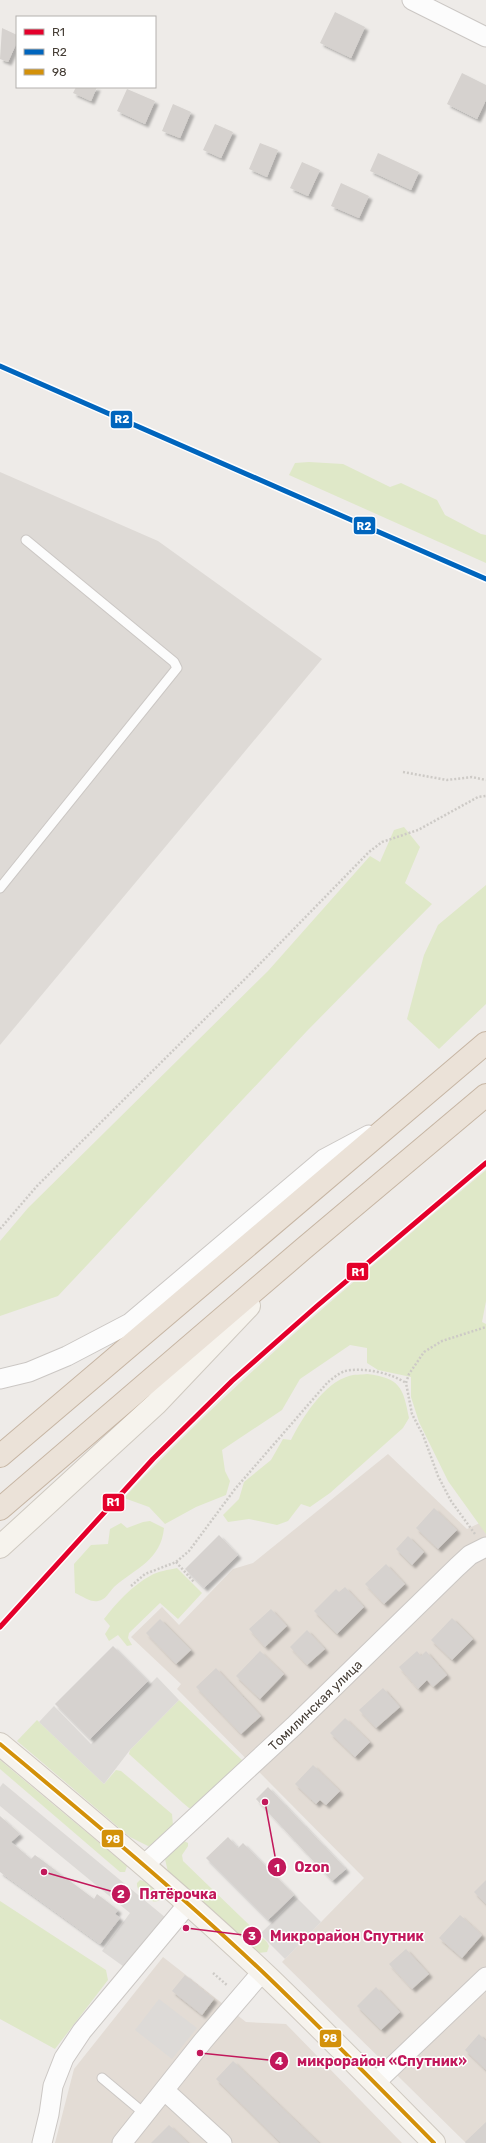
<svg xmlns="http://www.w3.org/2000/svg" width="486" height="2143" viewBox="0 0 486 2143" font-family="Rubik,sans-serif">
<style>
.residential{fill:#e3dcd5}
.industrial{fill:#dedad6}
.green{fill:#dfe8c8}
.parking{fill:#dddad7}
.building{fill:#d6d2cf;filter:url(#shadow)}
.lines{fill:none;stroke-linecap:round;stroke-linejoin:round}
.lane-casing{stroke:#cbc7c4;stroke-width:11}
.street-casing{stroke:#cbc7c4;stroke-width:21}
.secondary-casing{stroke:#cfc9c0;stroke-width:24}
.highway-casing{stroke:#c6b5a3;stroke-width:24}
.path{stroke:#cdcac6;stroke-width:2.5;stroke-dasharray:2 2;stroke-linecap:butt}
.lane{stroke:#fcfcfc;stroke-width:9}
.street{stroke:#fcfcfc;stroke-width:19}
.secondary{stroke:#f6f3ed;stroke-width:22}
.highway{stroke:#ebe2d8;stroke-width:22}
.bus-1-casing{stroke:#fff;stroke-width:7}
.bus-1{stroke:#d3910a;stroke-width:4}
.rail-1-casing{stroke:#fff;stroke-width:8}
.rail-2-casing{stroke:#fff;stroke-width:8}
.rail-1{stroke:#e4002b;stroke-width:5}
.rail-2{stroke:#0065bd;stroke-width:5}
.labels{text-anchor:middle;stroke-width:3;stroke-linejoin:round;paint-order:stroke}
.street-label{font-size:13px;fill:#443c34;stroke:#fff}
.leader{fill:none;stroke:#c2185b;stroke-width:1.5}
.callout-dot{fill:#c2185b;stroke:#fff;stroke-width:1.5}
.mark-label{font-size:12px;text-anchor:middle;font-weight:bold;fill:#fff}
.callout-label{font-size:14px;text-anchor:middle;font-weight:bold;fill:#c2185b;stroke:#fff;stroke-width:3;stroke-linejoin:round;paint-order:stroke}
.line-badge{stroke:#fff;stroke-width:1.5}
.badge-label{font-size:11px;text-anchor:middle;font-weight:bold;fill:#fff}
</style>
<defs>
<filter id="shadow"><feDropShadow dx="3.5" dy="3.5" stdDeviation="1" flood-color="#0004"/></filter>
</defs>
<rect width="100%" height="100%" fill="#eeebe8"/>
<!-- residential -->
<path class="residential" d="M388,1454l79,75 19,-9v623h-20l-184,-181 82,-84 -187,-189 4,-5 -50,-47 31,-30 17,18 54,-56 20,-6z
M163,1957l83,65 40,2 116,119h-347l19,-74z"/>
<!-- industrial -->
<path class="industrial" d="M0,472l158,69 164,118 -322,386z"/>
<!-- green -->
<path class="green" d="M309,462l34,2 47,23 11,-4 36,17 8,15 36,19 5,1v28l-197,-88 6,-12z
M404,827l16,20 -15,36 27,21 -125,127 -249,265 -58,20v-75l28,-33 240,-237 102,-115 10,6 14,-32z
M486,885v119l-47,45 -32,-30 17,-64 14,-30z
M486,1170v131l-4,21 4,2v210l-38,-53 -29,-59 -8,-25v-20l-33,-7 -11,-7v-15l-17,-3 -50,34 -18,31 -60,40 3,21 5,10 -4,14 -30,12 -31,17 -16,-17 -25,-9c111,-119 237,-223 362,-328z
M367,1374c33,4 36,13 42,44l-6,10 -73,65 -20,14 -9,-3 -13,17 -11,4 -28,-6 -21,3 -5,-7 16,-16 5,-17 27,-22 12,-21 8,1c11,-22 33,-57 58,-64 5,-2 12,-1 18,-2z
M150,1521l14,7c-3,32 -28,40 -50,59 -5,5 -8,13 -16,14 -6,2 -16,-5 -23,-8l-1,-29 17,-19 17,-1 2,-15 11,-6 6,5 16,-6z
M177,1568l25,25 -24,26 -18,-16 -31,30 -1,5 4,7 -5,1 -9,-11 -9,6 -4,-7 5,-8 -6,-7c11,-15 29,-34 46,-43 8,-5 18,-6 27,-8z
M179,1700l63,60 1,4 -49,44h-5l-6,-5 -54,-49 1,-4z
M37,1720l67,64 12,-14 5,1 51,43 1,12 -20,19 -5,1 -18,-9 -113,-96z
M0,1760l127,106 -2,6h-5l-120,-103z
M184,1841l4,2v3l-6,9 1,6 84,81 2,4 -2,6 -9,1 -90,-81 -3,-13 14,-17z
M140,1880c8,1 18,10 21,17l-3,4c-8,3 -22,-9 -21,-18z
M0,1901l106,69 2,10 -53,69 -55,-30z"/>
<!-- parking -->
<path class="parking" d="M157,1677l22,23 -49,50 -26,34 -65,-62 15,-16 37,38z
M3,1783l163,135 -39,51 -25,-18 28,-38 -130,-107v-19z
M297,1898l24,24 -36,37 -25,-25z
M159,1999l38,29 -25,31 -37,-29z"/>
<!-- building -->
<path class="building" d="M335,12l30,15 -14,31 -31,-15z
M2,28l15,7v7l-9,20 -8,-3z
M462,73l24,12v15l-9,19 -30,-15z
M76,87h21l-6,14 -18,-8z
M127,89l28,12 -10,23 -28,-13z
M173,104l18,8 -11,26 -18,-7z
M215,124l18,8 -12,26 -18,-8z
M260,143l18,7 -11,27 -18,-8z
M378,153l41,19 -8,18 -41,-19z
M302,162l18,8 -12,26 -18,-8z
M341,183l28,13 -10,22 -28,-12z
M434,1508l23,22 -19,19 -22,-21z
M219,1535l19,20 -34,33 -19,-19z
M408,1536l16,16 -12,13 -16,-16z
M386,1564l19,20 -21,20 -19,-20z
M345,1587l19,20 -27,27 -23,-23 22,-22 3,3z
M271,1609l16,17 -22,21 -16,-18z
M452,1618l21,21 -21,21 -21,-20z
M160,1619l31,31 -15,14 -30,-31z
M307,1630l18,19 -18,16 -17,-18z
M113,1646l35,35 -58,58 -35,-35z
M260,1651l24,23 -24,25 -24,-23z
M417,1651l4,5 5,-5 21,24 -14,12 -6,-7 -9,9 -19,-22z
M216,1668l45,48 -20,18 -45,-47z
M383,1688l17,19 -24,21 -17,-18z
M345,1718l25,24 -15,15 -25,-24z
M313,1765l27,26 -14,14 -6,-5 -4,4 -21,-20z
M268,1787l78,82 -14,12 -76,-82z
M0,1816l20,18 -9,8 20,17 4,-4 59,44 3,-5 21,16 -3,4 5,4 -20,26 -100,-72z
M228,1837l10,11 5,-5 51,52 -26,25 -62,-62z
M486,1880v24l-12,-12z
M460,1915l22,20 -20,23 -23,-20z
M406,1949l23,25 -17,15 -23,-25z
M185,1975l29,24 -12,16 -30,-24z
M376,1987l24,25 -19,18 -24,-24z
M479,2034l7,7v29l-21,-20z
M233,2061l86,82h-38l-65,-64z
M486,2122v21h-20l-1,-1z
M169,2125l19,18h-37z"/>
<g class="lines">
<defs>
<path id="lane" d="M0,888l177,-220 -3,-6 -148,-122
M102,2078l43,36"/>
<path id="street" d="M412,0l74,37
M0,1379l29,-7 38,-16 63,-33 194,-164 45,-24
M144,1865l150,-139 163,-159 13,-12 16,-8
M375,2083l111,-106
M164,2090l58,53
M42,2143l7,-29 4,-28 11,-28 18,-27 106,-127
M122,2143l81,-102 59,-69"/>
<path id="secondary" d="M0,1547l156,-143 93,-98
M0,1744c91,76 183,152 269,234 56,54 111,110 165,165"/>
<path id="highway" d="M0,1456l486,-413
M0,1509l303,-260 183,-154"/>
</defs>
<!-- lane casing -->
<use href="#lane" class="lane-casing"/>
<!-- street casing -->
<use href="#street" class="street-casing"/>
<!-- secondary casing -->
<use href="#secondary" class="secondary-casing"/>
<!-- highway casing -->
<use href="#highway" class="highway-casing"/>
<!-- path -->
<path class="path" d="M403,772l44,8 25,-3 14,3
M0,1229l37,-43 211,-210 121,-124 13,-10 36,-12 60,-33 8,-1
M475,1534l-24,-33 -13,-25 -15,-41 -11,-21 -6,-31 3,-9 15,-22 18,-11 44,-14
M176,1562l18,20
M131,1586l14,-12 31,-12 13,-11 46,-62 92,-106c5,-4 12,-10 18,-12 19,-4 46,2 61,12
M213,1973l15,13"/>
<!-- lane -->
<use href="#lane" class="lane"/>
<!-- street -->
<use href="#street" class="street"/>
<!-- secondary -->
<use href="#secondary" class="secondary"/>
<!-- highway -->
<use href="#highway" class="highway"/>
<defs>
<path id="bus-1" d="M0,1744c91,76 183,152 269,234 56,54 111,110 165,165"/>
</defs>
<!-- bus-1 casing -->
<use href="#bus-1" class="bus-1-casing"/>
<!-- bus-1 -->
<use href="#bus-1" class="bus-1"/>
<defs>
<path id="rail-1" d="M0,1627l153,-168 79,-78 85,-75 169,-143"/>
<path id="rail-2" d="M0,366l486,213"/>
</defs>
<!-- rail-1 casing -->
<use href="#rail-1" class="rail-1-casing"/>
<!-- rail-2 casing -->
<use href="#rail-2" class="rail-2-casing"/>
<!-- rail-1 -->
<use href="#rail-1" class="rail-1"/>
<!-- rail-2 -->
<use href="#rail-2" class="rail-2"/>
</g>
<g class="labels">
<!-- street labels -->
<g class="street-label">
<text transform="translate(315 1705) rotate(-44)" y="5">Томилинская улица</text>
</g>
</g>
<!-- callouts -->
<path class="leader" d="M265 1802L277 1867M44 1872L121 1894M186 1928L252 1936M200 2053L279 2061"/>
<g class="callout-dot">
<circle cx="265" cy="1802" r="4"/>
<circle cx="44" cy="1872" r="4"/>
<circle cx="186" cy="1928" r="4"/>
<circle cx="200" cy="2053" r="4"/>
<circle cx="277" cy="1867" r="10"/>
<circle cx="121" cy="1894" r="10"/>
<circle cx="252" cy="1936" r="10"/>
<circle cx="279" cy="2061" r="10"/>
</g>
<g class="mark-label">
<text x="277" y="1872">1</text>
<text x="121" y="1898">2</text>
<text x="252" y="1940">3</text>
<text x="279" y="2065">4</text>
</g>
<g class="callout-label">
<text x="312" y="1872">Ozon</text>
<text x="178" y="1899">Пятёрочка</text>
<text x="347" y="1941">Микрорайон Спутник</text>
<text x="382" y="2066">микрорайон «Спутник»</text>
</g>
<g class="line-badge">
<rect x="110" y="410" width="23" height="19" rx="4" fill="#0065bd"/>
<rect x="353" y="516" width="23" height="19" rx="4" fill="#0065bd"/>
<rect x="346" y="1262" width="23" height="19" rx="4" fill="#e4002b"/>
<rect x="102" y="1493" width="23" height="19" rx="4" fill="#e4002b"/>
<rect x="101" y="1829" width="23" height="19" rx="4" fill="#d3910a"/>
<rect x="319" y="2029" width="23" height="19" rx="4" fill="#d3910a"/>
</g>
<g class="badge-label">
<text x="122" y="423">R2</text>
<text x="364" y="530">R2</text>
<text x="358" y="1276">R1</text>
<text x="113" y="1506">R1</text>
<text x="113" y="1843">98</text>
<text x="330" y="2042">98</text>
</g>
<!-- legend -->
<rect x="16" y="16" width="140" height="72" fill="#ffffff" stroke="#b4b1ae"/>
<rect x="24" y="29" width="20" height="6" fill="#e4002b" stroke="#b4b1ae"/>
<text x="52" y="36" font-size="12" fill="#443c34">R1</text>
<rect x="24" y="49" width="20" height="6" fill="#0065bd" stroke="#b4b1ae"/>
<text x="52" y="56" font-size="12" fill="#443c34">R2</text>
<rect x="24" y="69" width="20" height="6" fill="#d3910a" stroke="#b4b1ae"/>
<text x="52" y="76" font-size="12" fill="#443c34">98</text>
</svg>
